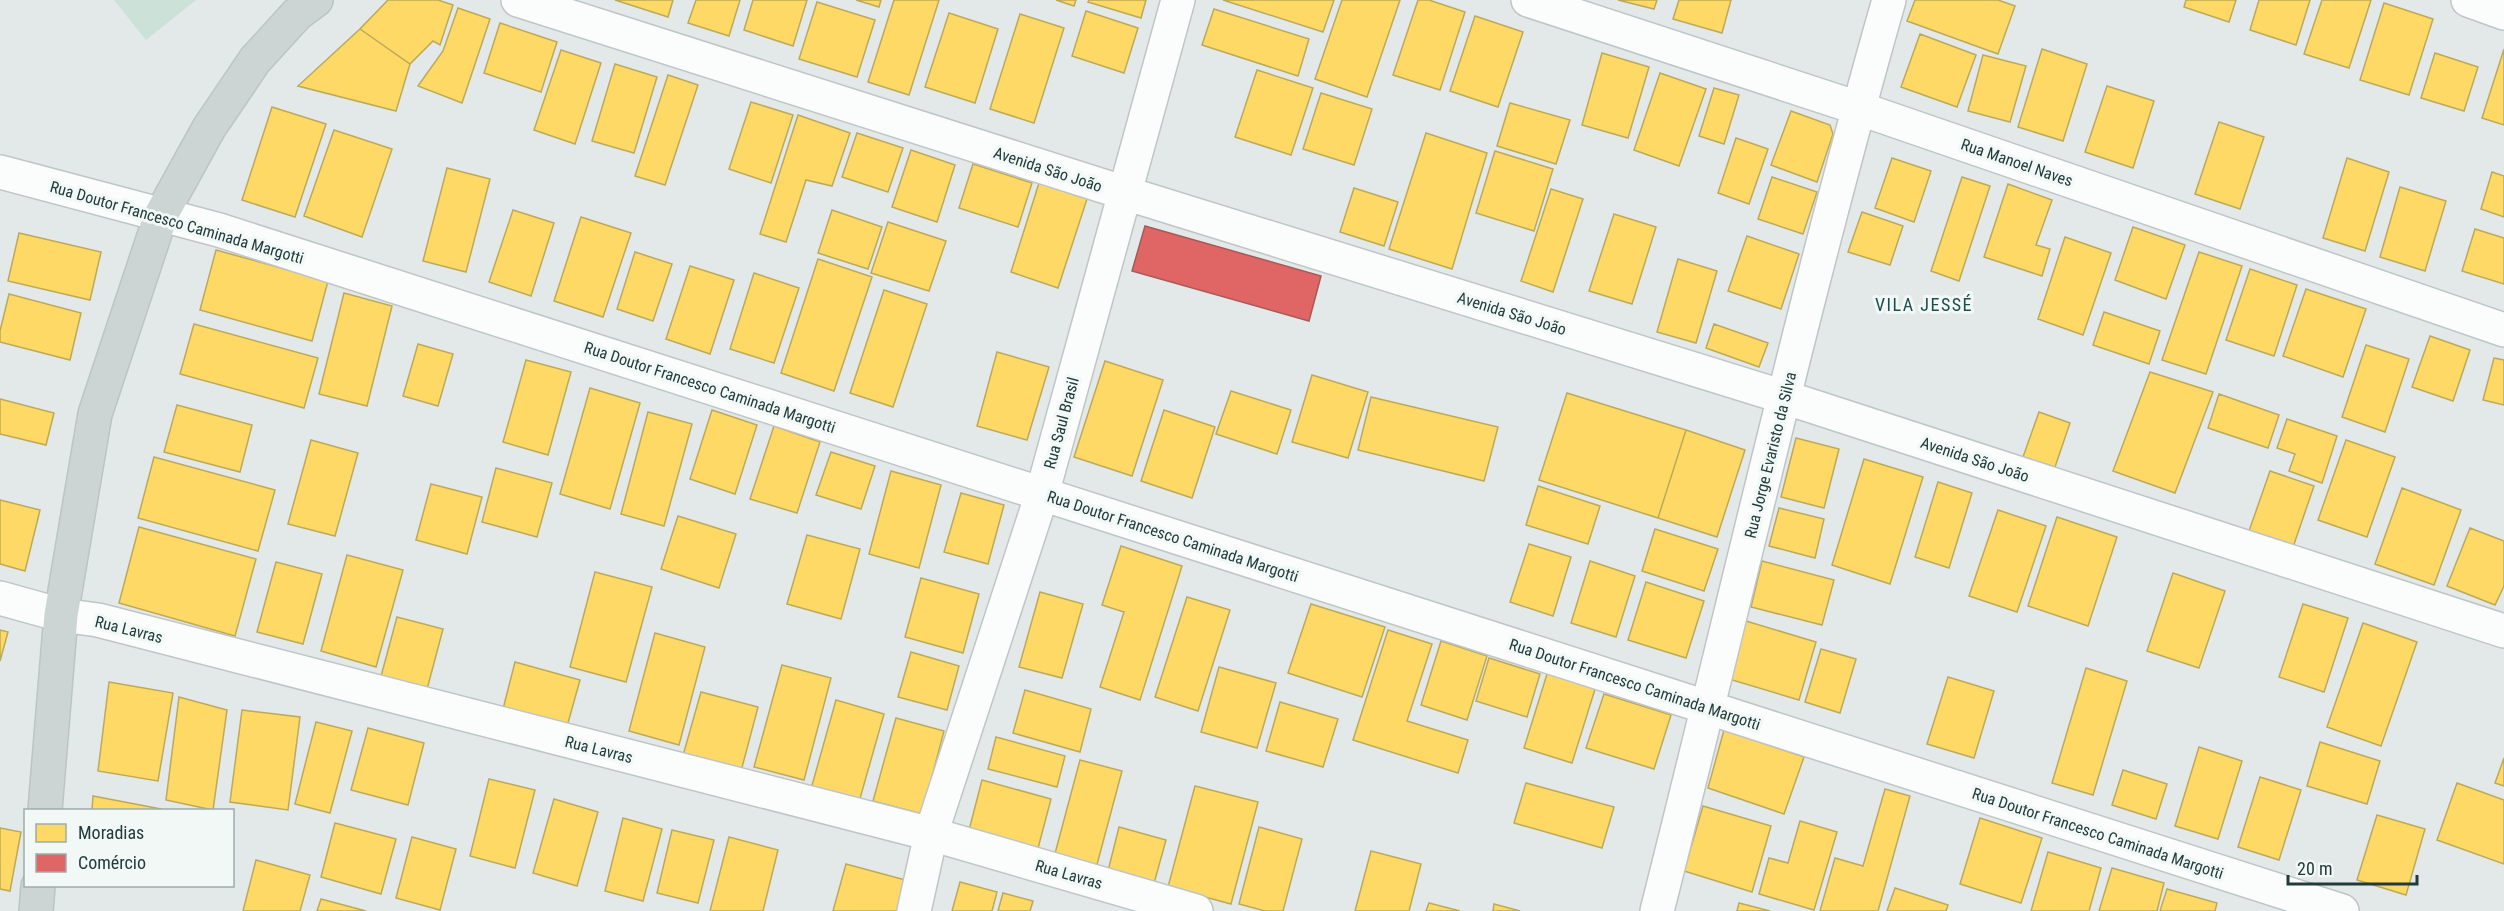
<svg xmlns="http://www.w3.org/2000/svg" width="2504" height="911" viewBox="0 0 2504 911" font-family="'Roboto Condensed',sans-serif">
<style>
.green{fill:#cce1d8}
.homes{fill:#ffd966;stroke:#bcaa59;stroke-width:1.5}
.shops{fill:#e06666;stroke:#a75959;stroke-width:1.5}
.lines{fill:none;stroke-linecap:round;stroke-linejoin:round}
.street-casing{stroke:#c0c5c5;stroke-width:36}
.primary-casing{stroke:#bcc5c4;stroke-width:36}
.street{stroke:#fbfcfc;stroke-width:33}
.primary{stroke:#cdd4d4;stroke-width:33}
.labels{text-anchor:middle;stroke-width:6;stroke-linejoin:round;paint-order:stroke}
.street-label{font-size:16px;fill:#213b3a;stroke:#f1f8f6}
.neighbourhood-label{font-size:18px;letter-spacing:1.5px;fill:#1d4d4c;stroke:#f1f8f6}
</style>
<rect width="100%" height="100%" fill="#e3e8e8"/>
<!-- green -->
<path class="green" d="M114,0h82l-50,40z"/>
<!-- homes -->
<path class="homes" d="M388,0h50l15,5 -13,40 -7,-4 -23,23 -50,-35z
M615,0h58l-5,17z
M696,0h44l-11,36 -41,-13z
M753,0h54l-14,46 -49,-16z
M856,0h25l-2,7z
M894,0h45l-30,95 -41,-13z
M1056,0h20l-2,6z
M1089,0h57l-5,18 -53,-16z
M1223,0h111l-11,32z
M1342,0h58l-33,97 -52,-18z
M1418,0h11l36,12 -25,78 -47,-15z
M1618,0h39l-3,9z
M1679,0h52l-9,33 -49,-14z
M1915,0h83l17,6 -17,48 -91,-33z
M2186,0h50l-7,22 -45,-15z
M2259,0h51l-14,45 -46,-15z
M2322,0h49l-22,68 -45,-14z
M817,2l58,18 -18,57 -58,-18z
M2384,3l49,16 -24,76 -49,-15z
M458,8l32,11 -28,84 -44,-17 25,-35z
M1214,9l95,30 -11,37 -96,-31z
M1086,11l52,17 -14,45 -52,-17z
M949,13l49,16 -23,74 -50,-16z
M1020,14l44,14 -30,95 -44,-14z
M1475,16l48,16 -25,75 -48,-16z
M500,23l57,19 -16,50 -57,-19z
M360,29l50,35 -14,47 -98,-25z
M1920,34l56,21 -19,52 -56,-20z
M2042,49l45,15 -24,77 -45,-14z
M2504,49v76l-22,-7z
M561,50l40,13 -26,81 -41,-14z
M1602,53l47,14 -21,71 -46,-13z
M2435,53l43,14 -14,44 -43,-13z
M1983,55l43,11 -16,56 -42,-11z
M615,64l42,13 -23,76 -42,-12z
M1257,70l56,18 -22,67 -56,-18z
M1660,73l46,16 -27,77 -45,-16z
M668,75l30,10 -33,100 -30,-9z
M2107,86l47,15 -21,67 -48,-16z
M1714,88l25,7 -15,49 -25,-8z
M1321,93l51,16 -18,56 -51,-16z
M751,102l42,13 -22,68 -42,-14z
M1510,103l60,17 -14,44 -59,-18z
M272,107l54,17 -31,93 -53,-17z
M1791,111l39,14 3,9 -16,48 -46,-17z
M798,115l52,18 -18,53 -26,-6 -20,62 -26,-8z
M2219,122l45,15 -24,72 -45,-15z
M334,130l58,19 -30,88 -58,-21z
M857,133l46,15 -15,44 -46,-15z
M1426,133l61,20 -35,116 -63,-20z
M1736,138l32,11 -19,55 -31,-11z
M911,150l44,15 -18,57 -45,-15z
M1495,151l58,18 -19,62 -58,-18z
M1892,158l39,13 -17,51 -39,-14z
M2347,158l42,14 -24,79 -42,-13z
M973,164l59,19 -14,44 -59,-19z
M447,168l43,11 -24,93 -43,-11z
M2492,172l12,4v41l-23,-8z
M1772,177l45,15 -14,42 -45,-15z
M1962,177l28,9 -31,95 -28,-10z
M1039,183l48,16 -29,89 -47,-16z
M2008,184l44,16 -16,45 14,4 -8,27 -58,-19z
M2400,187l46,14 -21,70 -45,-14z
M1354,188l44,14 -14,44 -44,-14z
M1551,189l32,10 -30,93 -32,-11z
M513,210l41,13 -23,73 -42,-14z
M832,210l50,17 -14,42 -50,-16z
M1862,212l41,14 -13,39 -42,-13z
M1614,214l42,13 -24,77 -43,-13z
M581,217l50,16 -28,84 -49,-16z
M888,222l58,19 -17,50 -58,-18z
M2133,227l52,18 -19,54 -51,-19z
M2475,229l29,9v46l-42,-13z
M19,233l82,19 -11,48 -82,-19z
M1747,236l52,18 -18,55 -53,-18z
M2065,237l46,16 -28,82 -45,-16z
M216,250l112,31 -16,60 -112,-31z
M635,252l37,12 -19,57 -36,-12z
M2199,252l43,14 -36,108 -44,-14z
M818,259l54,18 -38,114 -53,-18z
M1678,259l39,12 -21,72 -39,-11z
M690,266l44,14 -24,74 -44,-15z
M2250,269l47,16 -23,71 -48,-16z
M754,273l45,15 -25,75 -44,-14z
M2306,289l60,20 -23,68 -60,-21z
M884,290l43,14 -34,103 -43,-14z
M344,293l48,13 -25,100 -48,-12z
M9,294l72,19 -11,47 -70,-18v-11z
M2104,312l56,19 -11,33 -56,-19z
M194,324l124,34 -14,50 -124,-34z
M1714,324l54,19 -9,24 -53,-19z
M2430,336l40,14 -17,51 -41,-14z
M418,344l35,10 -15,52 -35,-10z
M2366,345l43,14 -24,73 -43,-15z
M997,352l52,15 -22,73 -50,-14z
M2494,358l10,2v45l-21,-5z
M526,360l45,12 -23,83 -45,-13z
M1105,361l58,19 -31,96 -58,-19z
M2150,372l63,20 -38,101 -62,-22z
M1312,375l56,17 -20,66 -56,-16z
M590,388l50,15 -30,106 -50,-15z
M1231,391l60,19 -14,44 -61,-20z
M1567,393l119,37 -28,88 -119,-38z
M2219,394l60,21 -11,33 -60,-20z
M1371,397l127,30 -14,54 -126,-31z
M0,399l54,14 -8,32 -46,-11z
M177,405l75,20 -12,47 -76,-20z
M712,410l45,15 -22,69 -45,-15z
M1164,410l51,17 -23,71 -51,-17z
M648,412l44,12 -28,102 -43,-12z
M2039,412l31,11 -15,44 -32,-10z
M2287,419l50,17 -15,47 -33,-12 6,-17 -18,-6z
M774,426l46,16 -23,71 -47,-14z
M1686,430l59,20 -28,87 -59,-19z
M1796,438l43,11 -15,59 -43,-11z
M311,440l47,13 -23,83 -47,-12z
M2346,440l49,17 -28,80 -49,-17z
M831,452l44,14 -14,43 -45,-14z
M154,457l121,33 -17,61 -120,-33z
M1864,459l59,18 -33,107 -58,-19z
M496,468l56,15 -15,54 -55,-15z
M891,471l50,14 -22,83 -50,-14z
M2270,471l44,15 -22,64 -44,-16z
M1938,482l34,11 -23,75 -34,-11z
M431,484l51,13 -15,57 -51,-14z
M1538,486l62,20 -12,38 -62,-19z
M2402,488l59,22 -27,75 -59,-21z
M961,493l43,12 -16,59 -44,-12z
M0,500l40,10 -15,61 -25,-7z
M1779,508l45,11 -9,39 -46,-12z
M1998,510l48,16 -29,86 -48,-16z
M678,516l58,18 -17,54 -58,-19z
M2057,517l60,20 -29,89 -60,-20z
M139,527l117,32 -21,77 -116,-33z
M2470,528l34,13v45l-9,19 -48,-19z
M1655,529l63,20 -14,42 -62,-20z
M807,535l53,14 -19,70 -54,-15z
M1529,544l42,13 -18,59 -43,-14z
M1121,546l61,20 -42,134 -40,-13 24,-75 -22,-7z
M347,555l56,15 -27,97 -55,-16z
M1590,561l45,15 -19,61 -45,-14z
M1762,561l72,19 -12,45 -71,-18z
M276,562l46,12 -19,70 -46,-12z
M595,572l57,15 -26,95 -56,-15z
M2173,573l52,18 -26,77 -52,-17z
M921,578l58,16 -16,59 -58,-16z
M1646,582l58,19 -18,57 -58,-18z
M1040,592l43,12 -21,74 -43,-11z
M1187,597l43,13 -32,101 -43,-14z
M1311,604l74,23 -23,70 -74,-24z
M2303,604l45,14 -24,74 -45,-15z
M397,617l46,12 -17,64 -46,-13z
M1746,621l70,21 -17,58 -70,-21z
M2363,623l54,19 -36,104 -54,-19z
M0,630l8,2 -8,29z
M1388,630l44,14 -25,77 61,19 -10,33 -105,-33z
M655,633l50,14 -26,98 -50,-14z
M1441,641l46,15 -20,64 -46,-15z
M1821,649l35,10 -16,54 -35,-11z
M911,652l48,14 -12,44 -49,-13z
M1489,658l51,16 -13,43 -51,-16z
M515,662l65,18 -14,50 -64,-17z
M782,665l49,13 -27,102 -50,-13z
M1219,667l57,16 -19,65 -56,-16z
M2086,668l41,13 -34,114 -41,-12z
M1548,671l48,15 -24,77 -48,-15z
M1948,677l46,14 -20,67 -47,-14z
M109,682l64,11 -15,88 -60,-10z
M1025,690l66,19 -11,43 -67,-19z
M701,692l57,15 -18,68 -58,-16z
M1604,694l67,21 -17,54 -68,-21z
M179,697l48,13 -14,100 -47,-10z
M836,700l48,14 -25,88 -48,-13z
M1280,702l58,17 -15,48 -57,-16z
M242,710l58,7 -12,93 -58,-8z
M896,718l48,13 -22,83 -49,-13z
M316,722l36,9 -22,82 -35,-9z
M368,728l56,15 -16,62 -57,-15z
M1724,730l80,27 -20,57 -76,-26z
M996,737l69,19 -8,31 -69,-18z
M2320,742l60,19 -13,43 -60,-18z
M2199,747l43,14 -24,78 -43,-13z
M2504,758v28l-9,-3z
M1080,760l42,11 -27,101 -42,-11z
M2123,770l44,14 -11,35 -44,-14z
M2260,777l41,13 -22,70 -41,-13z
M489,779l46,11 -20,78 -45,-12z
M982,780l69,19 -14,53 -69,-18z
M1526,783l88,24 -12,41 -88,-25z
M2457,783l47,17v64l-67,-24z
M1195,786l63,16 -27,102 -63,-17z
M1885,789l25,7 -32,115h-58l15,-53 28,8z
M93,796l68,13 -1,1h-68z
M554,799l44,13 -21,74 -44,-13z
M1703,806l68,20 -19,66 -68,-21z
M2377,815l48,14 -19,66 -49,-15z
M623,818l39,11 -19,72 -38,-10z
M1980,818l62,20 -21,65 -61,-19z
M1800,821l37,11 -23,78 -55,-16 10,-36 19,5z
M335,823l61,16 -15,55 -60,-17z
M1119,827l47,13 -13,47 -46,-12z
M1259,827l43,12 -19,72h-18l-26,-7z
M0,828l21,4 -11,59 -10,-2z
M672,830l42,10 -16,63 -41,-10z
M412,837l44,12 -16,61 -44,-12z
M729,837l49,13 -15,61h-53z
M1371,851l50,13 -12,47h-54z
M2048,852l53,16 -12,43h-58z
M256,860l54,15 -10,36h-57z
M846,864l63,17 -8,30h-68z
M2112,868l52,15 -7,28h-58z
M960,882l37,10 -5,19h-40z
M1895,888l53,17 -2,6h-59z
M2167,889l50,14 -2,8h-55z
M1003,893l30,8 -3,10h-32z
M321,899l45,12h-49z
M1429,903l31,8h-34z
M1739,903l31,8h-33z
M1494,904l26,7h-27z"/>
<!-- shops -->
<path class="shops" d="M1145,226l176,50 -12,45 -177,-50z"/>
<g class="lines">
<defs>
<path id="street" d="M518,0l607,193 659,204 720,234
M1528,0l330,108 646,222
M2468,0l36,13
M0,172l219,58 2123,681
M0,598l61,17 37,5 833,214 265,77
M914,911l17,-77 111,-340 136,-494
M1657,911c77,-304 146,-610 232,-911"/>
<path id="primary" d="M45,810l16,-195 34,-201 66,-199 48,-87 46,-68 42,-46 19,-14
M36,911l2,-25"/>
</defs>
<!-- street casing -->
<use href="#street" class="street-casing"/>
<!-- primary casing -->
<use href="#primary" class="primary-casing"/>
<!-- street -->
<use href="#street" class="street"/>
<!-- primary -->
<use href="#primary" class="primary"/>
</g>
<g class="labels">
<!-- street labels -->
<g class="street-label">
<text transform="translate(2017 162) rotate(19)" y="6">Rua Manoel Naves</text>
<text transform="translate(1048 169) rotate(18)" y="6">Avenida São João</text>
<text transform="translate(177 222) rotate(16)" y="6">Rua Doutor Francesco Caminada Margotti</text>
<text transform="translate(1512 313) rotate(17)" y="6">Avenida São João</text>
<text transform="translate(710 387) rotate(18)" y="6">Rua Doutor Francesco Caminada Margotti</text>
<text transform="translate(1061 423) rotate(-75)" y="6">Rua Saul Brasil</text>
<text transform="translate(1770 455) rotate(-76)" y="6">Rua Jorge Evaristo da Silva</text>
<text transform="translate(1975 459) rotate(18)" y="6">Avenida São João</text>
<text transform="translate(1173 536) rotate(18)" y="6">Rua Doutor Francesco Caminada Margotti</text>
<text transform="translate(129 629) rotate(14)" y="6">Rua Lavras</text>
<text transform="translate(1635 684) rotate(18)" y="6">Rua Doutor Francesco Caminada Margotti</text>
<text transform="translate(599 749) rotate(14)" y="6">Rua Lavras</text>
<text transform="translate(2098 833) rotate(18)" y="6">Rua Doutor Francesco Caminada Margotti</text>
<text transform="translate(1069 874) rotate(16)" y="6">Rua Lavras</text>
</g>
<!-- neighbourhood labels -->
<g class="neighbourhood-label">
<text x="1924" y="311">VILA JESSÉ</text>
</g>
</g>
<!-- legend -->
<rect x="24" y="809" width="210" height="78" fill="#f1f8f6" stroke="#9eacab" stroke-width="1.5"/>
<rect x="36" y="824" width="30" height="18" fill="#ffd966" stroke="#9eacab" stroke-width="1.5"/>
<text x="78" y="839" font-size="18" fill="#213b3a">Moradias</text>
<rect x="36" y="854" width="30" height="18" fill="#e06666" stroke="#9eacab" stroke-width="1.5"/>
<text x="78" y="869" font-size="18" fill="#213b3a">Comércio</text>
<!-- scale -->
<path d="M2288 875v9h129v-9" fill="none" stroke="#213b3a" stroke-width="3"/>
<text x="2297" y="875" font-size="18" fill="#213b3a" stroke="#f1f8f6" stroke-width="4.5" paint-order="stroke">20 m</text>
</svg>
